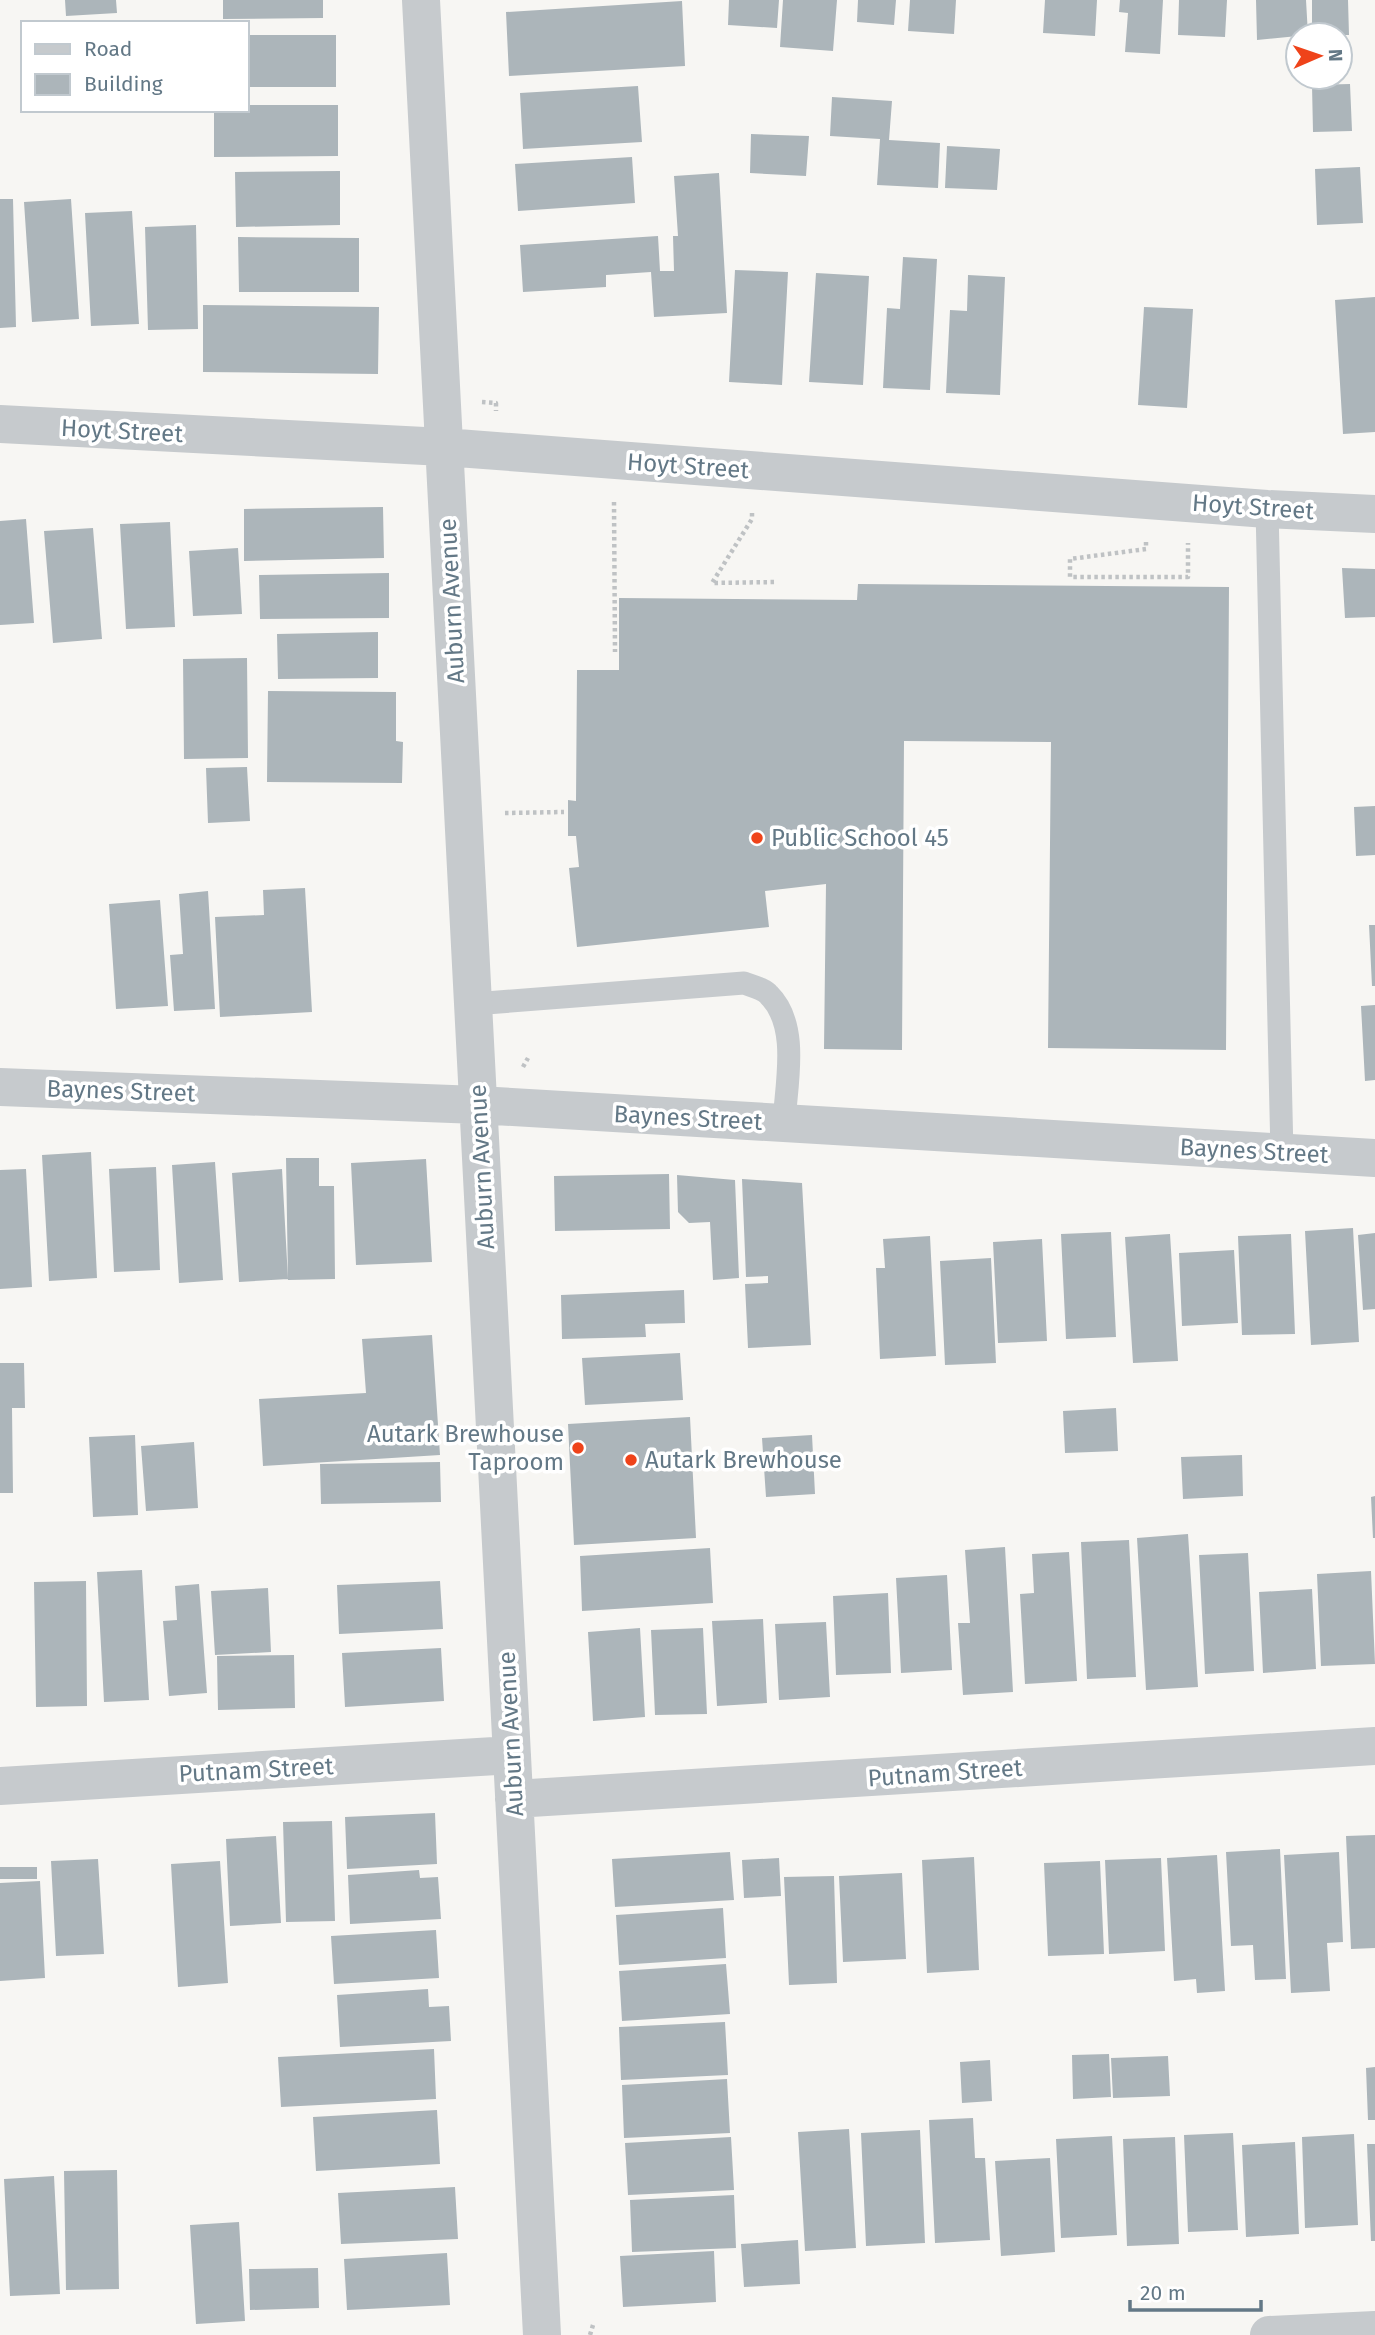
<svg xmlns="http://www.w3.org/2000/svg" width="1375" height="2335" viewBox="0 0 1375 2335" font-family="'Fira Sans',sans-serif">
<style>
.building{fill:#acb5ba}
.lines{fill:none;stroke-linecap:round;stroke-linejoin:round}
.path{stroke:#bfc2c4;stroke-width:4.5;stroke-dasharray:3.5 3.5;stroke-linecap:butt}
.service{stroke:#c6cacd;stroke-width:23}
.minor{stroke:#c6cacd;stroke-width:38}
.poi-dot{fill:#ef431a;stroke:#fff;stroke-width:2.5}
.labels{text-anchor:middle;stroke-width:7;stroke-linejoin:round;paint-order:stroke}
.street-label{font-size:24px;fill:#637886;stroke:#fff}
.poi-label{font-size:24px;fill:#637886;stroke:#fff;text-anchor:start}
</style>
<rect width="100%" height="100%" fill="#f7f6f3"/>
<!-- building -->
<path class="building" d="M65,0h51l1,13 -51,3z
M223,0h100v18l-100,1z
M729,0h50l-2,28 -49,-3z
M783,0h54l-4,51 -53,-4z
M858,0h38l-2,25 -37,-3z
M910,0h46l-2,34 -46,-3z
M1045,0h52l-2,36 -52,-3z
M1120,0h43l-3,54 -35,-2 3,-39 -9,-1z
M1179,0h48l-2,37 -47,-2z
M1256,0h50l2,35 -51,5z
M1312,0h36l1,35h-37z
M682,1l3,65 -176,10 -3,-64z
M247,35h89v52h-89z
M1350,84l2,47 -39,1 -1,-47z
M638,86l4,56 -119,7 -3,-56z
M832,97l60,4 -3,39 51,3 -2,45 -61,-3 3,-46 -50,-3z
M247,105h91v51l-124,1v-47h33z
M751,134l58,2 -3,40 -56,-3z
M947,146l53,3 -3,41 -52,-2z
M632,157l3,46 -117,8 -3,-47z
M1360,167l3,56 -46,2 -2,-56z
M340,171v54l-104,2 -1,-55z
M719,173l8,140 -73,4 -3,-45 -45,3v12l-83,5 -3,-47 138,-9 2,35h14l-1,-35h5l-4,-60z
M0,199h13l3,128 -16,1z
M71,199l8,120 -47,3 -8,-120z
M132,211l7,113 -48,2 -6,-113z
M196,225l2,104 -50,1 -3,-103z
M238,237l121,1v54h-120z
M903,257l34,2 -7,131 -47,-2 4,-80 13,1z
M735,270l53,2 -6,113 -53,-3z
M816,273l53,3 -6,109 -54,-3z
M968,275l37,2 -5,118 -54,-2 4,-83 17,1z
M1375,297v135l-32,2 -8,-134z
M203,305l176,2 -1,67 -175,-2z
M1144,307l49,2 -6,99 -49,-3z
M383,507l1,51 -140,3v-52z
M26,519l8,104 -34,2v-104z
M170,522l5,105 -49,2 -6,-105z
M93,528l9,111 -49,4 -9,-112z
M238,548l4,66 -49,2 -4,-65z
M1342,568l33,1v48l-30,1z
M389,573v45l-129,1 -1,-44z
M858,584l371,3 -3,463 -178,-2 3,-306 -147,-1 -2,309 -78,-1 2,-165 -61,7 4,36 -192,20 -8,-79 10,-1 -3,-31h-8v-36l8,1 1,-131h42v-72l238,2z
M378,632v46l-100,1 -1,-45z
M247,658l1,100 -64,1 -1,-100z
M268,691l128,1v49l7,1 -1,41 -135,-1z
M247,767l3,54 -42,2 -2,-55z
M1375,806v49l-19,1 -2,-49z
M305,888l7,124 -92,5 -5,-100 49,-2 -1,-25z
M208,891l7,118 -41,2 -4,-56 13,-1 -4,-60z
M160,900l8,106 -52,3 -7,-105z
M1369,925h6v61h-3z
M1375,1005v75l-10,1 -4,-75z
M91,1152l6,126 -48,3 -7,-126z
M286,1158h33v28h15l1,93 -47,1z
M426,1159l6,103 -76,3 -5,-102z
M215,1162l8,118 -44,3 -7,-118z
M156,1167l4,103 -46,2 -5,-103z
M26,1169l6,118 -32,2v-119z
M282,1169l6,110 -49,3 -7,-109z
M669,1174l1,55 -115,2 -1,-55z
M677,1175l58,5 4,98 -26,2 -3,-58 -21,1 -11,-11z
M742,1179l60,4 9,162 -63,3 -3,-64 23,-1v-7l-22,1z
M1353,1228l6,114 -48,3 -6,-114z
M1111,1232l5,105 -50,2 -5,-105z
M1375,1233v76l-12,1 -5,-75z
M1170,1234l8,127 -45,2 -8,-126z
M1291,1234l4,100 -53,1 -4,-99z
M930,1236l6,120 -56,3 -4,-91h9l-2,-29z
M1042,1239l5,102 -49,2 -5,-101z
M1234,1250l4,73 -56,3 -3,-73z
M991,1258l5,105 -51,2 -5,-104z
M684,1290l1,33 -40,1 1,13 -84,2 -1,-44z
M432,1335l8,120 -177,11 -4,-67 107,-6 -4,-54z
M680,1353l3,47 -98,5 -3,-47z
M0,1363h24l1,45h-13l1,85h-13z
M1116,1408l2,43 -53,2 -2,-42z
M690,1417l6,121 -122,7 -6,-121z
M135,1435l3,80 -45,2 -4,-80z
M812,1435l3,59 -49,3 -4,-59z
M194,1442l4,66 -52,3 -5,-65z
M1242,1455l1,41 -60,3 -2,-42z
M440,1462l1,40 -120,2 -1,-40z
M1375,1496v42h-2l-2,-41z
M1188,1534l10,153 -52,3 -9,-152z
M1129,1540l7,137 -49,2 -6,-137z
M1005,1547l8,145 -50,3 -5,-72h12l-5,-73z
M710,1548l3,55 -131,8 -2,-55z
M1069,1552l8,129 -52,3 -5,-90 14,-1 -2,-39z
M1248,1553l6,118 -49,3 -6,-119z
M142,1570l7,130 -45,2 -7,-130z
M1371,1571l4,93 -54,2 -4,-92z
M947,1575l5,95 -51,3 -5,-95z
M86,1581l1,125 -51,1 -2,-125z
M440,1581l3,48 -104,5 -2,-49z
M199,1584l8,109 -38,3 -6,-75 14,-1 -2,-34z
M268,1588l3,64 -56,3 -4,-64z
M1312,1589l4,80 -53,4 -4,-81z
M888,1593l3,80 -55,2 -3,-79z
M763,1619l4,84 -50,3 -5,-85z
M826,1622l4,75 -51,3 -4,-76z
M640,1628l5,89 -52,4 -5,-89z
M703,1628l4,86 -52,1 -4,-85z
M441,1648l3,53 -99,6 -3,-54z
M294,1655l1,53 -77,2 -1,-54z
M435,1813l2,51 -90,5 -2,-52z
M332,1821l3,100 -49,1 -3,-100z
M1375,1835v113l-24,1 -5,-113z
M276,1836l5,87 -51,3 -4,-87z
M1280,1849l6,130 -31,1 -2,-35 -22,1 -5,-94z
M730,1852l4,48 -119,7 -3,-48z
M1339,1852l4,90 -16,1 3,48 -39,2 -7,-138z
M1217,1855l8,136 -28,2 -1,-14 -22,2 -7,-123z
M974,1857l5,113 -52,3 -5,-113z
M779,1858l2,38 -37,2 -2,-38z
M1161,1858l4,93 -56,3 -4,-94z
M98,1859l6,95 -48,2 -5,-95z
M220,1861l8,122 -50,4 -7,-123z
M1100,1861l4,93 -56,2 -4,-93z
M0,1867h37v12h-37z
M419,1870l1,8 18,-1 3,42 -91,5 -2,-49z
M902,1873l4,86 -63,3 -4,-86z
M834,1876l3,107 -48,2 -5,-108z
M40,1881l5,97 -45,3v-98z
M723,1908l3,50 -107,7 -3,-50z
M436,1930l3,48 -105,6 -3,-48z
M726,1964l4,50 -108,7 -3,-50z
M428,1989l1,18 20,-1 2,35 -111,6 -3,-52z
M725,2022l3,53 -107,5 -2,-53z
M434,2049l2,50 -155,8 -3,-50z
M1109,2054l2,43 -38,2 -1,-44z
M1168,2056l2,40 -57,2 -2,-40z
M990,2060l2,41 -30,2 -2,-41z
M1375,2067v53h-7l-2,-52z
M727,2079l3,54 -106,5 -2,-53z
M437,2110l3,54 -124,7 -3,-54z
M973,2118l2,40h10l5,82 -55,3 -6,-123z
M849,2129l7,119 -51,3 -7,-119z
M920,2130l5,113 -59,3 -5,-113z
M1233,2133l5,97 -50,2 -4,-97z
M1354,2134l4,91 -53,3 -3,-91z
M1112,2136l5,99 -56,3 -5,-99z
M731,2137l3,53 -106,5 -3,-52z
M1175,2137l4,107 -52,2 -4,-107z
M1295,2142l4,92 -53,3 -4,-92z
M1367,2144h8v97h-4z
M1050,2158l5,94 -54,4 -6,-95z
M117,2170l2,119 -53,1 -2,-119z
M54,2176l6,118 -50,2 -6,-117z
M455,2187l3,52 -117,5 -3,-51z
M734,2195l2,53 -104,4 -2,-52z
M239,2222l6,99 -49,3 -6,-99z
M798,2240l2,44 -56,3 -3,-43z
M714,2251l2,51 -93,5 -3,-51z
M447,2253l3,52 -103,5 -3,-51z
M318,2268l1,40 -69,2 -1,-41z"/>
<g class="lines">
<!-- path -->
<path class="path" d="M482,402l14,1v8
M614,502l1,150
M752,513v6l-40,64 63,-1
M1146,542v7l-76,10v18h118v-34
M505,813l59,-1
M523,1067l5,-9
M590,2335l3,-10"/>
<!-- service -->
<path class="service" d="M1267,509l15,645
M473,1004l271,-21c8,3 20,6 25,12 31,31 17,89 15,128"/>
<!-- minor -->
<path class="minor" d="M421,0l121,2335
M0,424l444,23 823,62 108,5
M0,1087l478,18 897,53
M0,1786l512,-31
M514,1799l861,-53
M1269,2335l106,-5"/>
</g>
<!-- markers -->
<g class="poi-dot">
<circle cx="757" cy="838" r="7"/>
<circle cx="578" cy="1448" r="7"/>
<circle cx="631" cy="1460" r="7"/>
</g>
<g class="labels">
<!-- street labels -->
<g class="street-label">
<text transform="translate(122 431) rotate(3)" y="8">Hoyt Street</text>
<text transform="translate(688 466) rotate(4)" y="8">Hoyt Street</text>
<text transform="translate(1253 507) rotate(4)" y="8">Hoyt Street</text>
<text transform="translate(452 601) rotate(-93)" y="8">Auburn Avenue</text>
<text transform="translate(121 1091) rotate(2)" y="8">Baynes Street</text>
<text transform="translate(688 1118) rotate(3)" y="8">Baynes Street</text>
<text transform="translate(1254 1151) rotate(3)" y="8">Baynes Street</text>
<text transform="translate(482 1167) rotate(-93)" y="8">Auburn Avenue</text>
<text transform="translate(511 1734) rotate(-93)" y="8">Auburn Avenue</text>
<text transform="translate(256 1770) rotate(-3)" y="8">Putnam Street</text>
<text transform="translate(945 1773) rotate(-4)" y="8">Putnam Street</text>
</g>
<!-- poi labels -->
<g class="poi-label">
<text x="771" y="846">Public School 45</text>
<text x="564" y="1442" text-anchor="end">Autark Brewhouse<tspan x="564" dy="28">Taproom</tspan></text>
<text x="645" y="1468">Autark Brewhouse</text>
</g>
</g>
<!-- legend -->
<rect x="21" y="21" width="228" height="91" fill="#ffffff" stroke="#c1c9cf" stroke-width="2"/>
<rect x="35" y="44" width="35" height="10" fill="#c6cacd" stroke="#c1c9cf" stroke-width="2"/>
<text x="84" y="56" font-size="21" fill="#637886">Road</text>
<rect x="35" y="74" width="35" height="21" fill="#acb5ba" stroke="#c1c9cf" stroke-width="2"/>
<text x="84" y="91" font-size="21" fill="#637886">Building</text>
<!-- north arrow -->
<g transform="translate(1319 56) rotate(88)"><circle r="33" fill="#ffffff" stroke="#c1c9cf" stroke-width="2"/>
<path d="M0-5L12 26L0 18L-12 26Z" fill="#ef431a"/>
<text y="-10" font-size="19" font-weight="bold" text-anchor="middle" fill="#637886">N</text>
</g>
<!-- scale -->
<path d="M1130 2300v10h131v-10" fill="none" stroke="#637886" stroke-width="3.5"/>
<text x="1140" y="2300" font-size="21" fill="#637886" stroke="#ffffff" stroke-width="5" paint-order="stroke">20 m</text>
</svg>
